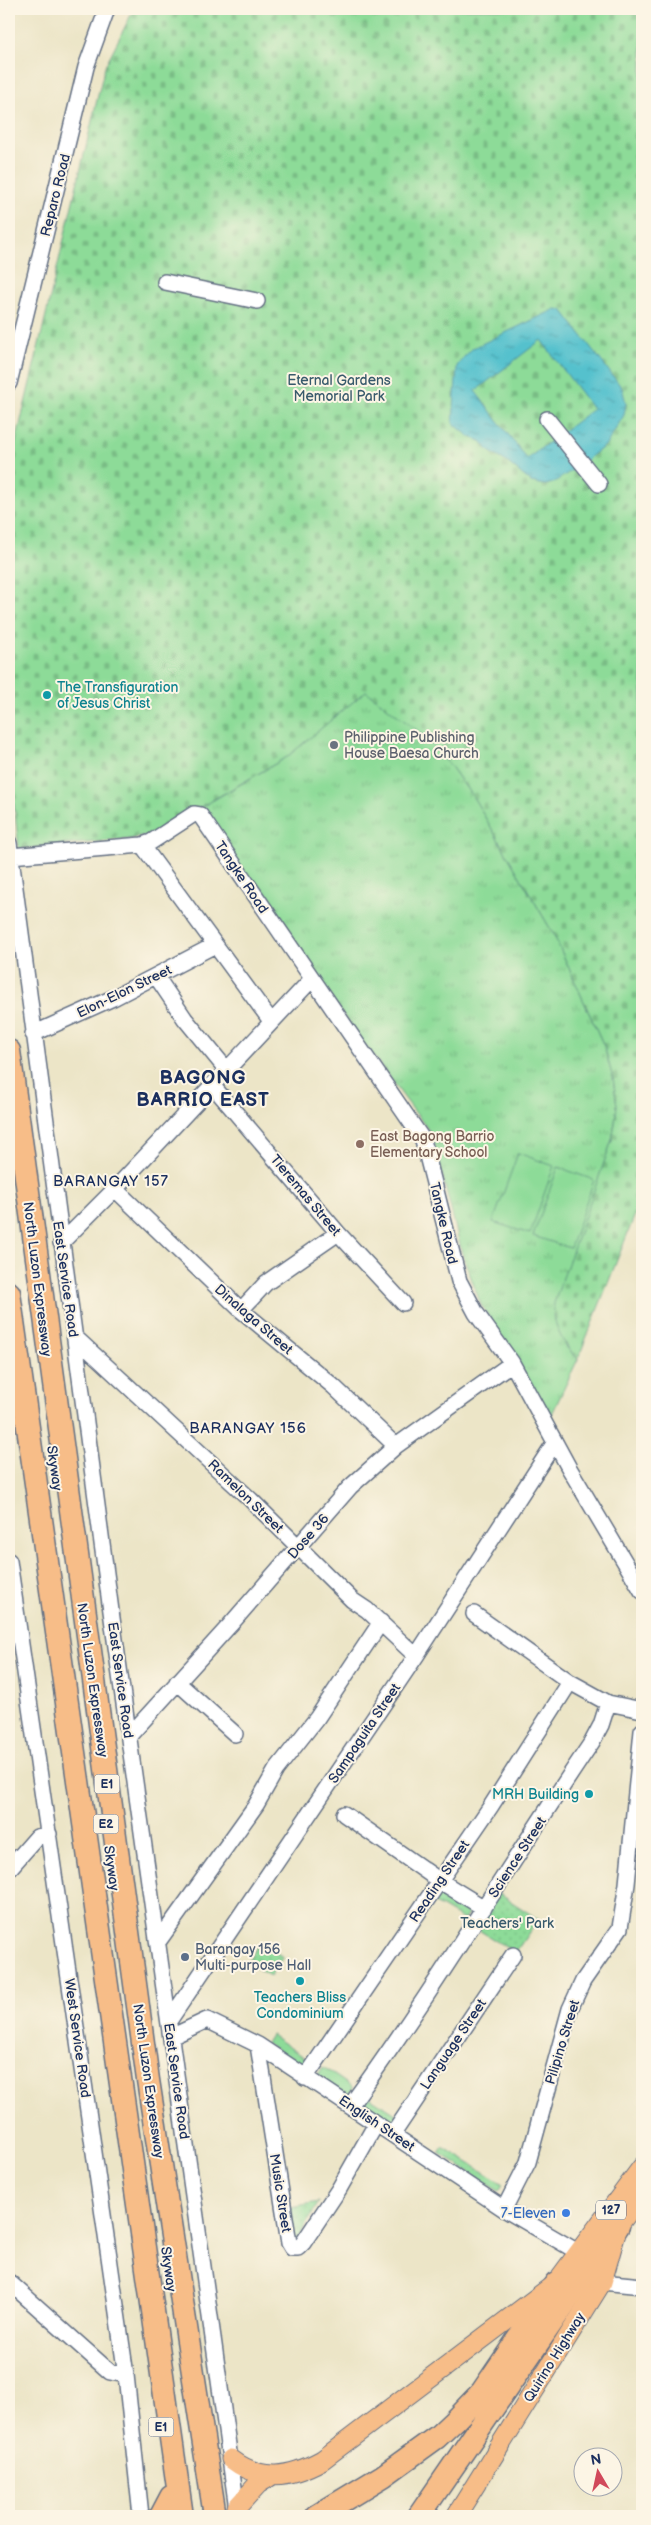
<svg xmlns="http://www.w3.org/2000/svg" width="651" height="2525" viewBox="0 0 651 2525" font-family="'Balsamiq Sans',sans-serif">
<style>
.grass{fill:url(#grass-tufts);stroke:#54857b}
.cemetery{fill:url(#cemetery-stones);stroke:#54857b}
.park{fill:url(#park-dots);stroke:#54857b}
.garden{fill:#8ddb98;stroke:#54857b}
.water{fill:url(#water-ripples);stroke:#387896;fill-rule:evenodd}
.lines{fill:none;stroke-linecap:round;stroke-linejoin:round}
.minor-casing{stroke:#646f83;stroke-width:18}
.major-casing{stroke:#646f83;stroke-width:21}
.highway-casing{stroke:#646f83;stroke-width:25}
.minor{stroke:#fff;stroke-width:15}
.major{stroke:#f7bd88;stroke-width:19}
.highway{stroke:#f7bd88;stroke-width:22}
.culture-dot{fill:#0f9aa8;stroke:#fcf5e5;stroke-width:2}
.worship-dot{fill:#6b7280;stroke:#fcf5e5;stroke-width:2}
.education-dot{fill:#8d6e63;stroke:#fcf5e5;stroke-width:2}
.service-dot{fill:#5c6f8a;stroke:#fcf5e5;stroke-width:2}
.shop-dot{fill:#3f7fe0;stroke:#fcf5e5;stroke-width:2}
.labels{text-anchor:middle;stroke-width:4;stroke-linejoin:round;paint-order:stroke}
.shield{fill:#fcf5e5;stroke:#5e6a86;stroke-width:1}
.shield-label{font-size:12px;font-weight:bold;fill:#1b2f5e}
.street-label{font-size:14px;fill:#1b2f5e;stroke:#fcf5e5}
.park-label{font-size:14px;fill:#385a6c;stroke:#fcf5e5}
.culture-label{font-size:14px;fill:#0d838f;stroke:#fcf5e5;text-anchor:start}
.worship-label{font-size:14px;fill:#5b616d;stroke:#fcf5e5;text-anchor:start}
.education-label{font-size:14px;fill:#785e54;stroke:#fcf5e5;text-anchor:start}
.service-label{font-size:14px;fill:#4e5e75;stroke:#fcf5e5;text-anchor:start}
.shop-label{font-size:14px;fill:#366cbe;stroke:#fcf5e5;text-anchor:end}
.neighbourhood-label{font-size:15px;letter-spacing:1px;fill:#1b2f5e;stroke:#fcf5e5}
.district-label{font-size:19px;font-weight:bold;letter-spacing:1px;fill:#1b2f5e;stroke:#fcf5e5}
</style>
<defs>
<pattern id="grass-tufts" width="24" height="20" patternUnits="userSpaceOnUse" patternTransform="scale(1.25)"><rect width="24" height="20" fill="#8ddb98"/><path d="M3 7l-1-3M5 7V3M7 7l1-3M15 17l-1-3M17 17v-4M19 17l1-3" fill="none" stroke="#79bc85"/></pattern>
<pattern id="cemetery-stones" width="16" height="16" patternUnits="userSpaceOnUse" patternTransform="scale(1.25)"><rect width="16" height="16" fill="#8ddb98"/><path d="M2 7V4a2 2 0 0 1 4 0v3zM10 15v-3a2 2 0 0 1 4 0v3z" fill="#79bc85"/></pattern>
<pattern id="park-dots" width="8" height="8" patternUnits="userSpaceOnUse" patternTransform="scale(1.25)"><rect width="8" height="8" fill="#8ddb98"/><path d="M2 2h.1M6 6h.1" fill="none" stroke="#79bc85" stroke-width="1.8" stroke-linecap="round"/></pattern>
<pattern id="water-ripples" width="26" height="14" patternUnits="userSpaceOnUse" patternTransform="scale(1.25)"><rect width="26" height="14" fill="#54c1cd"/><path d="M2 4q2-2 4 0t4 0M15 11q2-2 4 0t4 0" fill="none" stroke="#459daa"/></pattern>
</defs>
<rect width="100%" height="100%" fill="#fcf5e5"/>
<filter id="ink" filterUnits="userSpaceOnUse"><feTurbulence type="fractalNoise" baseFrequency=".02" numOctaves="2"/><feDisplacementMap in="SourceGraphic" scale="10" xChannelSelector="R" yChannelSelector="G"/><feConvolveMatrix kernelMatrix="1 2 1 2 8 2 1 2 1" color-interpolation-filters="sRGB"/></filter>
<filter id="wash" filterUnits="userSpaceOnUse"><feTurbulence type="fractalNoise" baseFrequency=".0096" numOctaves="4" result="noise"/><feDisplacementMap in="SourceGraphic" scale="20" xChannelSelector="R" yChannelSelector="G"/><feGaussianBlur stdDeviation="1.12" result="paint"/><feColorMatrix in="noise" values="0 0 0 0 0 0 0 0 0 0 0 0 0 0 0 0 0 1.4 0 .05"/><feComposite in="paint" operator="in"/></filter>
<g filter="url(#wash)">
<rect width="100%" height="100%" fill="#ece5c7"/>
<!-- grass -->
<path class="grass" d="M366,690l58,46 26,29 25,35 79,135 50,111 9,32 4,27 -2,18 -3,17 -59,176 14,32 11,11 -27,57 -70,-111 -19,-52 -30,-118 -118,-159 -114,-168 87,-51z"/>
<!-- cemetery -->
<path class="cemetery" d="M134,9h508v1188l-64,162c-15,-15 -26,-33 -24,-56l58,-163 3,-17 2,-18 -4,-27 -9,-32 -50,-111 -79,-135 -25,-35 -26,-29 -58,-45 -79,66 -135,78 -21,4 -112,10 -10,-89v-289l96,-405z"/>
<!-- park -->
<path class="park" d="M498,1893l40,26 -23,34 -41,-26z
M260,1942l23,15 -13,19 -23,-13z
M319,2202l-26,45 -7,-39z"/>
<!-- garden -->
<path class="garden" d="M518,1153l36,13 -24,68 -37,-12z
M558,1167l36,13 -24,68 -37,-12z
M440,1890l31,19 -7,11 -31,-18z
M271,2035l39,26 -5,8 -39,-26z
M323,2067l30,21 -5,8 -31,-20z
M369,2097l30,19 -5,8 -31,-19z
M443,2147l60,37 -4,7 -60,-38z"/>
<!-- water -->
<path class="water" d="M556,309l6,1 60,78 4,15 -2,12 -18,30 -29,22 -24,16 -8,2 -14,-3 -24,-20 -18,-11 -8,-10 -11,-4 -17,-14 4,-57 7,-9 9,-9zM541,340l52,69 -66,50 -52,-68z"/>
</g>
<g filter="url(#ink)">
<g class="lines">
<defs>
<path id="minor" d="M165,282l92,19
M9,383l77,-316 21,-58
M547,419l52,65
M9,843l102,768 127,905
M142,845l129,176
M10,856l132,-11 9,-3 43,-28 6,1 223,325 36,141 17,32 36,50 57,105 73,123
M156,976l29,43 41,50
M33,1034l80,-36 102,-53
M212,1085l126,148 65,70
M115,1189l126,121 92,76 63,60
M61,1243l54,-54 197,-210
M241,1310l25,-27 72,-50
M75,1337l176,163 101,100 15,10 49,46
M9,1561l117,814 15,141
M474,1614l96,68 38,21 34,7
M177,1682l58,52
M129,1736l101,-111 120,-138 46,-41 116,-83
M344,1814l96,67 44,27
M9,1869l28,-32 12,-3
M158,1942l98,-137 20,-35 41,-52 64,-96
M169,2021l247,-365 139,-214
M171,2037l36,-17 51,25 246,164 74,43
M258,2045l31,198 3,5h6l5,-5 36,-54 37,-65
M305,2078l186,-272 79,-124
M350,2106c86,-118 160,-243 242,-364l9,-17 7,-22
M393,2134l120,-179
M504,2209l24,-47 42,-153 13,-28 37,-53 7,-44 15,-153
M9,2282l101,90 16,3
M602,2282l40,4"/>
<path id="major" d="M231,2459c30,23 58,19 91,1l234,-177 86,-116
M237,2507l21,-23 13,-8
M456,2516l146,-234 16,-56 24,-32"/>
<path id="highway" d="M9,1051l139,1029 67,436
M9,1293l173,1223
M161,2516l10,-19
M317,2516l66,-40 54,-39 17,-16 28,-29 74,-109
M419,2516l199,-290"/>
</defs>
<!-- minor casing -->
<use href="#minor" class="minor-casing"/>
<!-- major casing -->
<use href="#major" class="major-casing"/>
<!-- highway casing -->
<use href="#highway" class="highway-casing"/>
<!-- minor -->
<use href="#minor" class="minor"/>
<!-- major -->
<use href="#major" class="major"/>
<!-- highway -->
<use href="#highway" class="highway"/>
</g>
</g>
<!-- markers -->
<g class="culture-dot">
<circle cx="47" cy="695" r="5"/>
<circle cx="589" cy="1794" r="5"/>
<circle cx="300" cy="1981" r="5"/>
</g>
<circle class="worship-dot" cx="334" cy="745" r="5"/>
<circle class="education-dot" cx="360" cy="1144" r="5"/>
<circle class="service-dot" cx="185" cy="1957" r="5"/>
<circle class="shop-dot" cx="566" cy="2213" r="5"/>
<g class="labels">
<!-- shield labels -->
<g class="shield">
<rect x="94.5" y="1774.5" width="25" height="19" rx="4"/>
<rect x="93.5" y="1814.5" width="25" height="19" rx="4"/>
<rect x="596" y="2200.5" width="30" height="19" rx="4"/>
<rect x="148.5" y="2417.5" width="25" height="19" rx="4"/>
</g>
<g class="shield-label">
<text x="107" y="1788">E1</text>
<text x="106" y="1828">E2</text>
<text x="611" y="2214">127</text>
<text x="161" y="2431">E1</text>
</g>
<!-- street labels -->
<g class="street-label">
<text transform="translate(55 195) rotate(-76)" y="5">Reparo Road</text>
<text transform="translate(242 877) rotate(56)" y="5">Tangke Road</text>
<text transform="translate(124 991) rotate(-26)" y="5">Elon-Elon Street</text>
<text transform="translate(306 1195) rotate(50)" y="5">Tieremas Street</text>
<text transform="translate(444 1223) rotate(77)" y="5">Tangke Road</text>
<text transform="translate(38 1279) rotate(83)" y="5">North Luzon Expressway</text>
<text transform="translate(66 1279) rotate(82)" y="5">East Service Road</text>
<text transform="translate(254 1319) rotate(41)" y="5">Dinalaga Street</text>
<text transform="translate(55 1468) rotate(82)" y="5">Skyway</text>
<text transform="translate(246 1496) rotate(44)" y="5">Ramelon Street</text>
<text transform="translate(308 1536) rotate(-49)" y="5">Dose 36</text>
<text transform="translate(93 1680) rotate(82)" y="5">North Luzon Expressway</text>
<text transform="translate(121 1680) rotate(82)" y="5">East Service Road</text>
<text transform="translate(364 1733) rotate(-56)" y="5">Sampaguita Street</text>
<text transform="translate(517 1857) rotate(-57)" y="5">Science Street</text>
<text transform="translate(112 1868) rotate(82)" y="5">Skyway</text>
<text transform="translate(439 1881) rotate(-56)" y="5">Reading Street</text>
<text transform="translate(78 2038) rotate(82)" y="5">West Service Road</text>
<text transform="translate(562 2042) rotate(-73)" y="5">Pilipino Street</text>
<text transform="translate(453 2044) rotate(-56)" y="5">Language Street</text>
<text transform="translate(149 2081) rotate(82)" y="5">North Luzon Expressway</text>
<text transform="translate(177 2081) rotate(82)" y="5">East Service Road</text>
<text transform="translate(377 2123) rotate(34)" y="5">English Street</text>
<text transform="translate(281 2193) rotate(81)" y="5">Music Street</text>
<text transform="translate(169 2269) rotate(82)" y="5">Skyway</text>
<text transform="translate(554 2357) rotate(-58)" y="5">Quirino Highway</text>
</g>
<!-- park labels -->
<g class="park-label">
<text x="339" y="385">Eternal Gardens<tspan x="339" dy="16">Memorial Park</tspan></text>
<text x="507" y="1928">Teachers' Park</text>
</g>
<!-- culture labels -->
<g class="culture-label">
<text x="57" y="692">The Transfiguration<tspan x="57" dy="16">of Jesus Christ</tspan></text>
<text x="579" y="1799" text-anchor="end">MRH Building</text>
<text x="300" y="2002" text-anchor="middle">Teachers Bliss<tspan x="300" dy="16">Condominium</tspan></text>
</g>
<!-- worship labels -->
<g class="worship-label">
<text x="344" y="742">Philippine Publishing<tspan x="344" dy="16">House Baesa Church</tspan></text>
</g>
<!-- education labels -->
<g class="education-label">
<text x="370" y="1141">East Bagong Barrio<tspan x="370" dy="16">Elementary School</tspan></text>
</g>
<!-- service labels -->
<g class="service-label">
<text x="195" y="1954">Barangay 156<tspan x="195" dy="16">Multi-purpose Hall</tspan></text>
</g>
<!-- shop labels -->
<g class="shop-label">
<text x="556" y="2218">7-Eleven</text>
</g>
<!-- neighbourhood labels -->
<g class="neighbourhood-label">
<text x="111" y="1186">BARANGAY 157</text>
<text x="248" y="1433">BARANGAY 156</text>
</g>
<!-- district labels -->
<g class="district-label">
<text x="203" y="1084">BAGONG<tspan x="203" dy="22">BARRIO EAST</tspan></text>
</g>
</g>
<!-- margin -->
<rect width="651" height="2525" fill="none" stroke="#fcf5e5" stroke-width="30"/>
<!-- north arrow -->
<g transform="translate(598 2472) rotate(351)"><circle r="24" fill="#fcf5e5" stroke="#a2a6af"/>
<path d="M0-4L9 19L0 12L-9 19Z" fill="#d1495b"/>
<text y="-8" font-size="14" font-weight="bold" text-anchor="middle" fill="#1b2f5e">N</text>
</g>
</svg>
